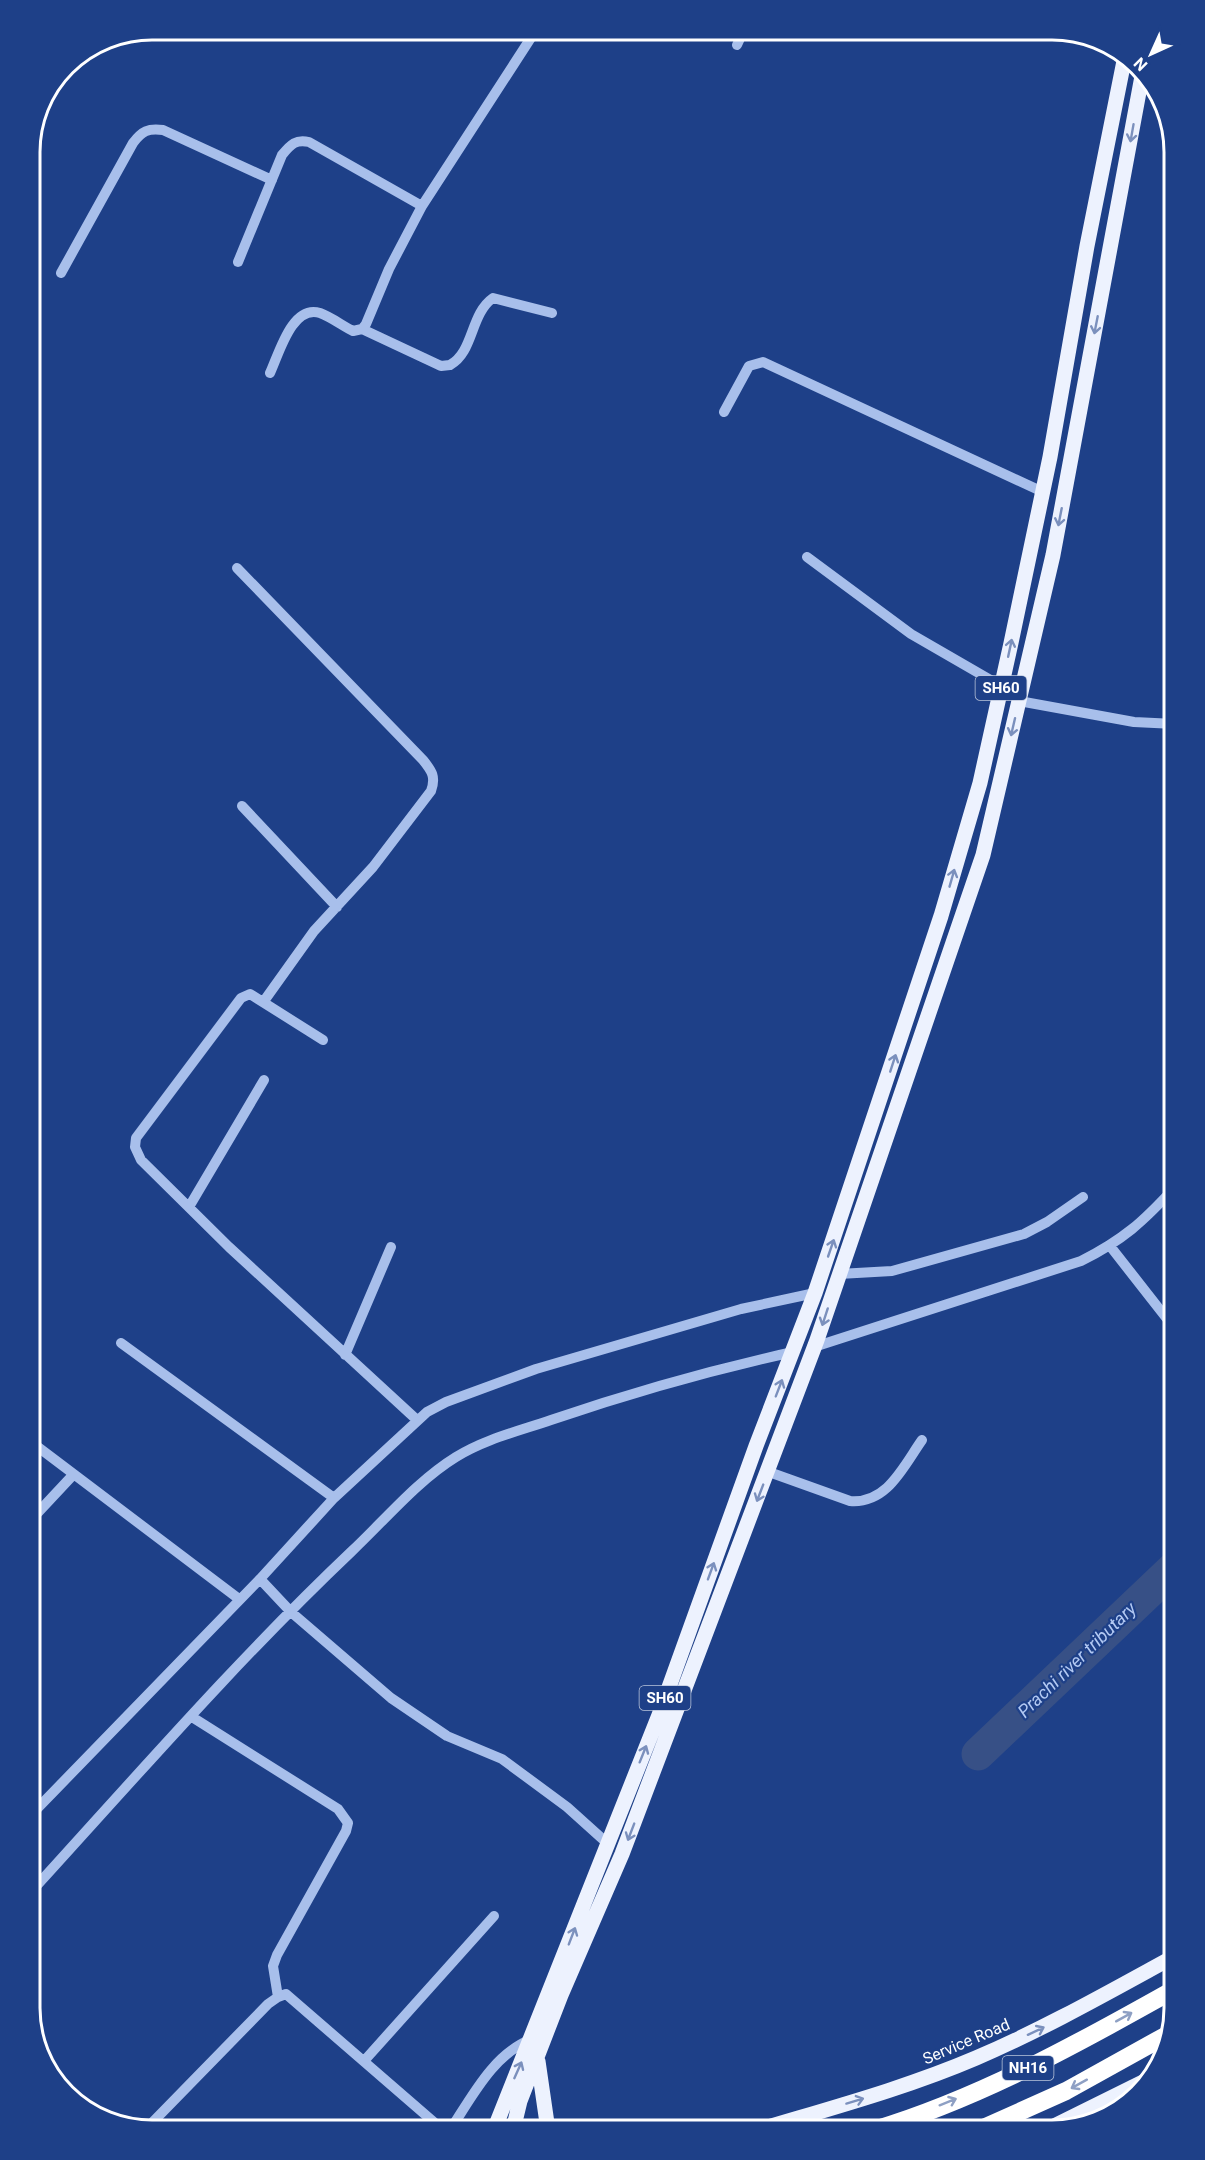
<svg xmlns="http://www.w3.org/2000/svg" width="1205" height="2160" viewBox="0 0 1205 2160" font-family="Roboto,sans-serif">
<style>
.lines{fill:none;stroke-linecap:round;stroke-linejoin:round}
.river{stroke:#375086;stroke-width:33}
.minor{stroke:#a8bfeb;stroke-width:10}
.major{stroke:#edf2fe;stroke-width:15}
.highway{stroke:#fff;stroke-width:18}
.oneway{stroke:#7b90bd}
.oneway2{stroke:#8ea0c4}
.labels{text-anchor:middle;stroke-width:4.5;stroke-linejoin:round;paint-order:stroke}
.shield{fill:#1e4088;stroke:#bcc6db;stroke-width:1.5}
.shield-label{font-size:15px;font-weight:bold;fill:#fff}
.street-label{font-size:16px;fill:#fff;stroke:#1e4088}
.water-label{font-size:18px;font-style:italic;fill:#b3c9f3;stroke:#1e4088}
.rim{fill:none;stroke:#fff;stroke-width:3}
</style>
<rect width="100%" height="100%" fill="#1e4088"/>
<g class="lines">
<!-- river -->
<path class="river" d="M978,1754l197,-187"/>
<!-- minor -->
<path class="minor" d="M283,30l19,5 10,-5
M737,45l7,-15
M238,262l44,-107c9,-11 14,-16 27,-13l113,64
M61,273l72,-130c9,-12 15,-15 30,-13l109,50
M362,329l79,37 9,-1c24,-13 20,-51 43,-67l59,15
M270,373c9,-19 22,-69 50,-60 11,4 23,13 33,18l9,-2 4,-5 23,-55 33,-63 114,-176
M724,412l25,-46 14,-4 280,130
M807,557l104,77 90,52
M237,568l186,192c9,11 13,17 8,31l-58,76 -59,64 -50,70
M1019,701l115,21 41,2
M242,806l95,101
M323,1040l-73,-46 -9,4 -105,140 -1,9 6,13 88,87 188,173
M189,1207l75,-127
M1110,1246l65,83
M839,1274l53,-3 132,-37 23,-12 36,-25
M121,1343l213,155
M814,1347l267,-86c42,-21 62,-39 94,-74
M345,1355l46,-108
M30,1441l209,158
M769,1472l81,29c37,3 53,-34 72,-61
M30,1521l43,-46
M260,1579l31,33 100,86 56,38 55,23 65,48 40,36
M192,1717l146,92 10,14 -2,8 -69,124 -4,11 5,31
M30,1816l230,-237 74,-81 93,-86 19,-10 90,-33 205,-60 74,-16
M30,1893c105,-115 208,-234 322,-342 33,-31 65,-70 104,-94 29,-18 63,-26 95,-37 79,-27 160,-50 242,-68
M364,2061l130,-145
M145,2130l123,-126 10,-7 8,-3 157,136
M450,2130c22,-33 43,-76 82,-91"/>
<!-- major -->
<path class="major" d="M538,2061l10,69
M494,2130l165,-415 97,-269 59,-153 126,-377 39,-133 31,-140 39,-186 37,-211 38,-190
M513,2130l7,-29 41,-106 61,-141 195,-514 166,-485 70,-300 89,-479
M758,2130c73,-22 148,-42 218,-72 68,-29 133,-66 199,-102
M1046,2130l105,-52"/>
<!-- highway -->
<path class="highway" d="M874,2130c106,-32 205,-87 301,-141
M979,2130l87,-39 101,-56"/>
</g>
<!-- one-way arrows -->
<defs><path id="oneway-shaft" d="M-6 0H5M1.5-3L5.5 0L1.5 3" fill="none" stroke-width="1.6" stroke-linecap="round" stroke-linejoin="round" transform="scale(1.5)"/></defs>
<g class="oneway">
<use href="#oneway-shaft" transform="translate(1132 133) rotate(100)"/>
<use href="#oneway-shaft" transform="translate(1096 325) rotate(101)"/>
<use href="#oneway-shaft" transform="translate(1060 517) rotate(101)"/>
<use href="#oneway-shaft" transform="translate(1010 648) rotate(-78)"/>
<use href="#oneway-shaft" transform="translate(1013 727) rotate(103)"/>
<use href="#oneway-shaft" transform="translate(952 878) rotate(-74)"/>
<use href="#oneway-shaft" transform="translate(893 1063) rotate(-72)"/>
<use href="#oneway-shaft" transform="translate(831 1248) rotate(-71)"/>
<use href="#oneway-shaft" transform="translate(825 1317) rotate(108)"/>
<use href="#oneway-shaft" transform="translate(779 1388) rotate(-69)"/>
<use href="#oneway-shaft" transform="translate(760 1493) rotate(111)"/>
<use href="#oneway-shaft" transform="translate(711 1571) rotate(-70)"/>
<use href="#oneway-shaft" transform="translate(643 1754) rotate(-68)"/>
<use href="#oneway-shaft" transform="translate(631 1832) rotate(111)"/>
<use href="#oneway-shaft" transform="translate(572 1936) rotate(-69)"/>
<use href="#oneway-shaft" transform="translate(1036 2031) rotate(-25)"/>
<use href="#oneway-shaft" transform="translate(518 2070) rotate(-66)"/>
<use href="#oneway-shaft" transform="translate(855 2101) rotate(-17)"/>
</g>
<g class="oneway2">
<use href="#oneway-shaft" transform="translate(1124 2017) rotate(-29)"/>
<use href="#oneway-shaft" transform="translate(1079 2084) rotate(151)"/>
<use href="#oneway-shaft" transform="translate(948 2102) rotate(-22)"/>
</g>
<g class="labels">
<!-- shield labels -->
<g class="shield">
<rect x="975.5" y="676" width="51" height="24" rx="4.5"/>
<rect x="639.5" y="1686" width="51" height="24" rx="4.5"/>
<rect x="1002.5" y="2056" width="51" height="24" rx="4.5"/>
</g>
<g class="shield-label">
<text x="1001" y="693">SH60</text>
<text x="665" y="1703">SH60</text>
<text x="1028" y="2073">NH16</text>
</g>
<!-- street labels -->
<g class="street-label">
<text transform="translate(966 2041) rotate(-23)" y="6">Service Road</text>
</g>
<!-- water labels -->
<g class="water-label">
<text transform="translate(1077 1660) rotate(-44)" y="6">Prachi river tributary</text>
</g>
</g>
<!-- crop -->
<path d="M0 0H1205V2160H0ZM152 40H1052A112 112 0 0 1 1164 152V2008A112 112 0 0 1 1052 2120H152A112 112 0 0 1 40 2008V152A112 112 0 0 1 152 40Z" fill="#1e4088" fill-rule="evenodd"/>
<path class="rim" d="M152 40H1052A112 112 0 0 1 1164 152V2008A112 112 0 0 1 1052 2120H152A112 112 0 0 1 40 2008V152A112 112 0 0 1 152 40Z"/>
<!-- north arrow -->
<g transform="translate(1151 54) rotate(225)" stroke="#1e4088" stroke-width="4.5" paint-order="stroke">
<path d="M0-4.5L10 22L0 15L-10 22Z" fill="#ffffff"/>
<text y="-9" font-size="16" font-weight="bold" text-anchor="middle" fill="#ffffff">N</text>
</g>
</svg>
